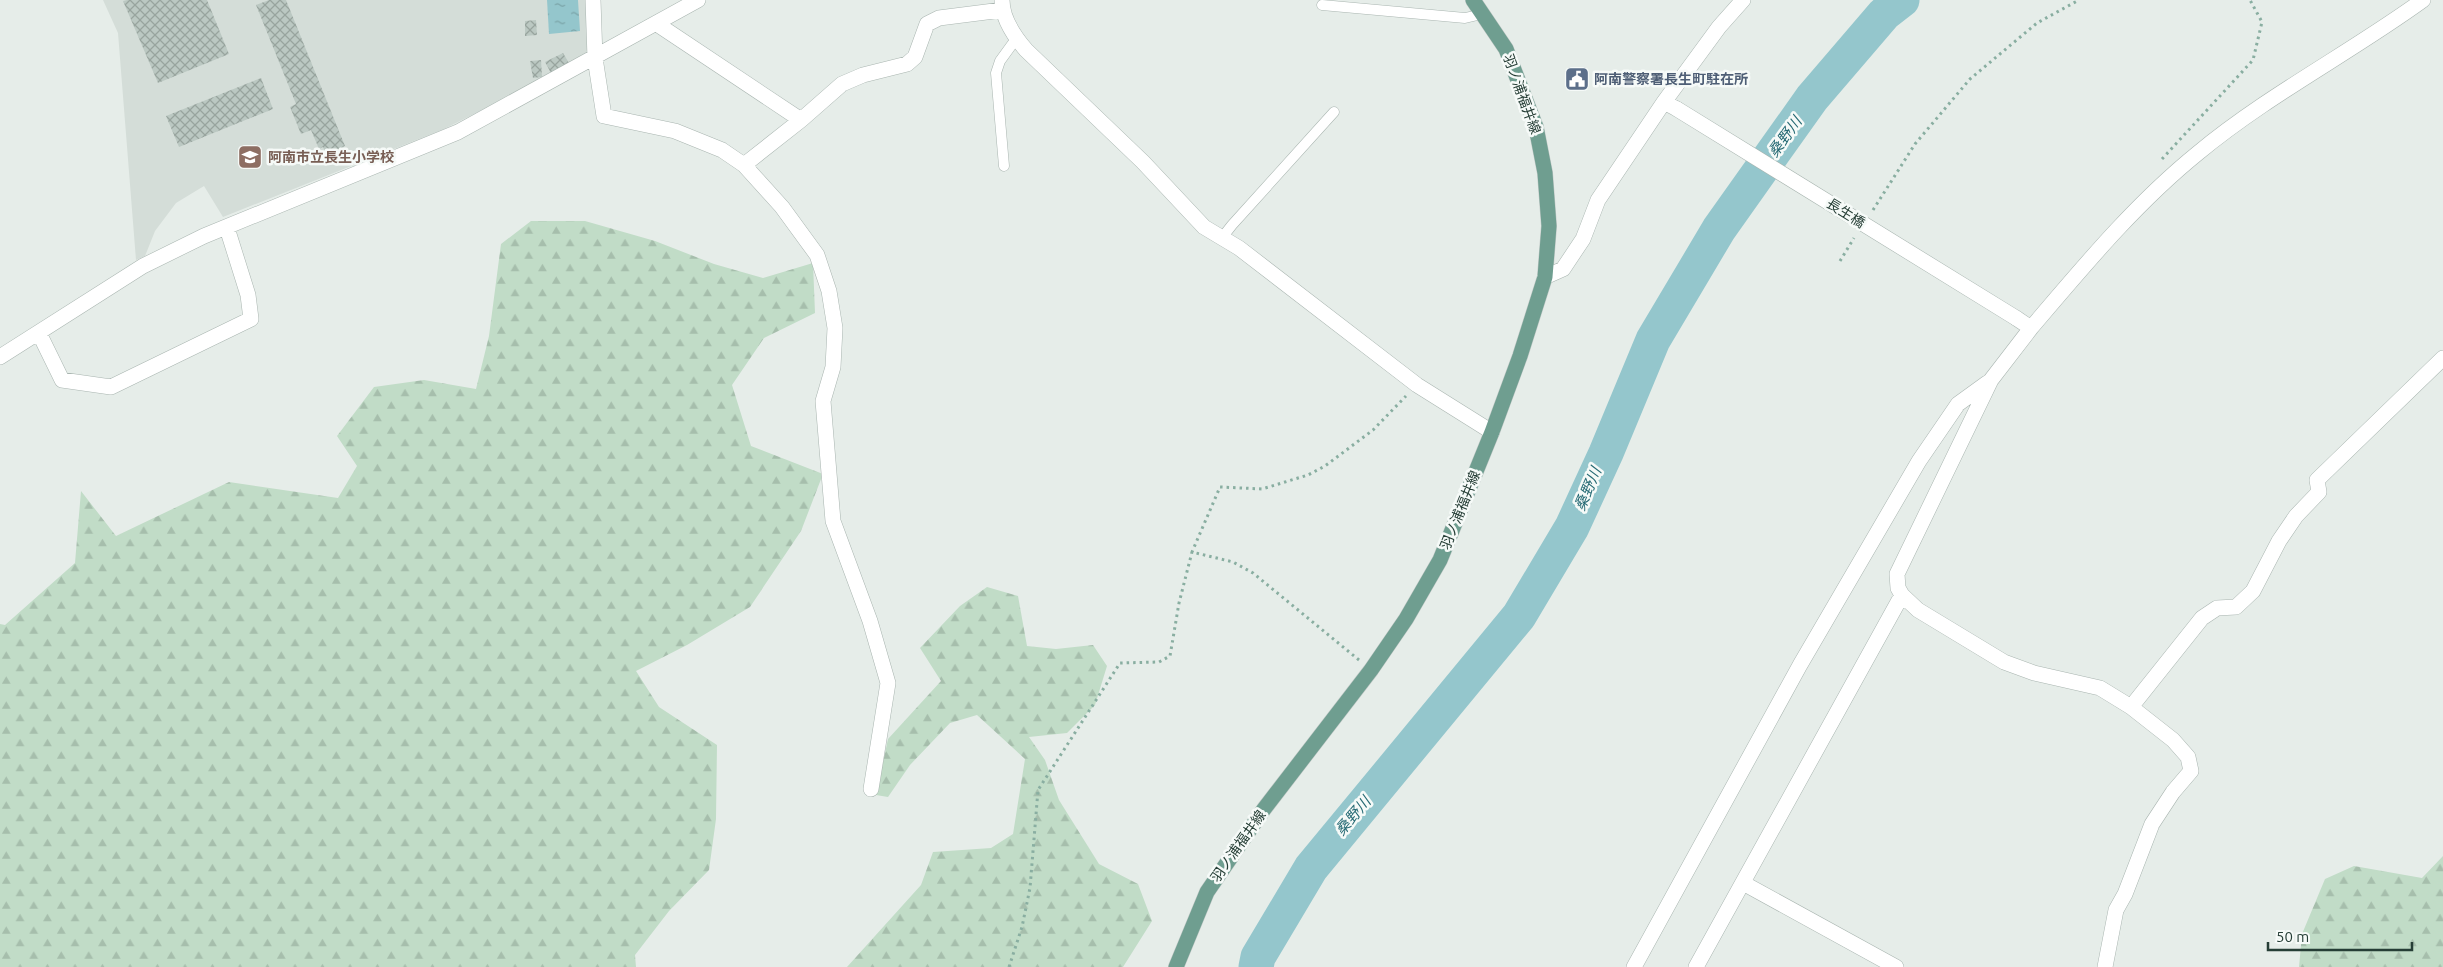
<svg xmlns="http://www.w3.org/2000/svg" width="2443" height="967" viewBox="0 0 2443 967" font-family="Ubuntu,'Noto Sans JP',sans-serif">
<style>
.built{fill:#d4ddd8}
.forest{fill:url(#forest-firs)}
.water{fill:url(#water-ripples)}
.lines{fill:none;stroke-linecap:round;stroke-linejoin:round}
.river{stroke:#94c6cc;stroke-width:35}
.building{fill:url(#building-cross-hatch)}
.lane-casing{stroke:#a9b5b0;stroke-width:11}
.street-casing{stroke:#a9b5b0;stroke-width:16}
.primary-casing{stroke:#c2c9c7;stroke-width:16}
.path{stroke:#89aea1;stroke-width:3;stroke-dasharray:2.5 4;stroke-linecap:butt}
.lane{stroke:#fff;stroke-width:10}
.street{stroke:#fff;stroke-width:15}
.primary{stroke:#6f9e90;stroke-width:15}
.street-bridge-casing{stroke:#a9b5b0;stroke-width:16;stroke-linecap:butt}
.street-bridge{stroke:#fff;stroke-width:15}
.labels{text-anchor:middle;stroke-width:5;stroke-linejoin:round;paint-order:stroke}
.service-label{font-size:14px;font-weight:bold;fill:#4e5e75;stroke:#f6faf8;text-anchor:start}
.street-label{font-size:14px;fill:#263e36;stroke:#f6faf8}
.education-label{font-size:14px;font-weight:bold;fill:#785e54;stroke:#f6faf8;text-anchor:start}
.water-label{font-size:15px;font-style:italic;fill:#266a74;stroke:#f6faf8}
</style>
<defs>
<pattern id="forest-firs" width="22" height="20" patternUnits="userSpaceOnUse" patternTransform="scale(1.25)"><rect width="22" height="20" fill="#c1dcc7"/><path d="M5 1l3.5 6h-7zM16 11l3.5 6h-7z" fill="#a6beac"/></pattern>
<pattern id="water-ripples" width="26" height="14" patternUnits="userSpaceOnUse" patternTransform="scale(1.25)"><rect width="26" height="14" fill="#94c6cc"/><path d="M2 4q2-2 4 0t4 0M15 11q2-2 4 0t4 0" fill="none" stroke="#79a2a6"/></pattern>
<pattern id="building-cross-hatch" width="8" height="8" patternUnits="userSpaceOnUse" patternTransform="scale(1.25)"><rect width="8" height="8" fill="#bbc8c2"/><path d="M0 0l8 8M0 8l8-8" fill="none" stroke="#98a49e"/></pattern>
</defs>
<rect width="100%" height="100%" fill="#e6ede9"/>
<!-- built -->
<path class="built" d="M103,0h483l3,44 -5,15 -140,70 -221,88 -19,-31 -28,17 -21,28 -10,25 -9,4 -18,-227z"/>
<!-- forest -->
<path class="forest" d="M531,221h54l70,20 59,23 49,14 50,-15 2,50 -51,25 -32,47 19,61 72,28 -22,57 -51,76 -63,38 -51,26 23,36 58,38 -1,74 -7,51 -40,41 -34,44 1,12h-636v-343l5,1 70,-62 6,-72 35,45 113,-54 109,16 19,-32 -20,-30 37,-49 50,-7 52,9 13,-53 12,-92z
M987,587l31,9 9,50 29,3 37,-4 14,21 -12,39 -28,28 -38,4 16,23 14,40 40,64 39,20 14,37 -29,46h-276l74,-82 12,-33 58,-4 22,-14 12,-75 -48,-44 -27,8 -40,42 -22,32 -12,-2 12,-56 53,-58 -21,-33 40,-42z
M2443,856v111h-144l3,-33 23,-55 29,-13 68,12z"/>
<!-- water -->
<path class="water" d="M547,0h31l2,31 -31,3z"/>
<g class="lines">
<!-- river -->
<path class="river" d="M1256,967l2,-10 53,-89 208,-252 53,-89 34,-74 47,-113 66,-111 93,-131 72,-84 18,-14"/>
</g>
<!-- building -->
<path class="building" d="M127,0h80l22,54 -71,29 -35,-82z
M269,0h17l59,146 -19,8 -3,-7 -4,2 -8,-19 -10,4 -11,-27 6,-3 -40,-99z
M536,20l1,15 -12,1v-15z
M563,53l6,10 -18,10 -6,-11z
M541,60l1,17 -9,1 -3,-17z
M261,78l12,31 -94,38 -13,-31z"/>
<g class="lines">
<defs>
<path id="lane" d="M1322,5l143,13 17,-4
M1004,166l-8,-93 4,-12 16,-22
M1221,239l11,-14 102,-113"/>
<path id="street" d="M593,0l2,58 9,58 71,15 47,19 22,15 38,42 35,48 12,36 6,37 -2,39 -10,34 10,120 37,100 18,62 -17,106
M1002,0c0,18 12,36 24,50l117,112 61,65 35,21 178,137 75,47
M657,24l144,96 -57,45
M1664,102l55,-75 24,-27
M801,120l41,-36 21,-9 44,-11 8,-7 12,-33 12,-6 63,-8
M1545,277l18,-8 20,-30 15,-39 66,-98 13,7
M2016,318l15,10 -40,52 -94,194 1,14 4,7 16,15 86,52 30,11 66,15 31,19 42,33 15,17 3,14 -18,21 -21,32 -27,70 -9,16 -11,57
M2031,328c52,-61 104,-124 167,-175 70,-58 152,-100 225,-153
M39,333l23,47 49,7 140,-68 -3,-24 -21,-67
M0,357l143,-91 61,-30 254,-104 240,-132
M2131,707l71,-89 15,-10 19,-1 17,-16 26,-50 17,-25 23,-24 -2,-12 126,-122
M1743,883l153,84
M1634,967l166,-302 119,-204 39,-57 29,-21
M1696,967l206,-372"/>
<path id="primary" d="M1176,967l31,-75 57,-83 107,-139 35,-51 34,-59 52,-128 28,-76 25,-79 4,-51 -4,-53 -9,-46 -30,-78 -33,-49"/>
</defs>
<!-- lane casing -->
<use href="#lane" class="lane-casing"/>
<!-- street casing -->
<use href="#street" class="street-casing"/>
<!-- primary casing -->
<use href="#primary" class="primary-casing"/>
<!-- path -->
<path class="path" d="M2162,159l91,-99 9,-38 -12,-22
M1873,210l42,-66 55,-65 67,-56 42,-23
M1840,261l14,-23
M1359,660l-106,-87 -20,-11 -41,-10 28,-65 42,2 46,-14 17,-9 48,-36 33,-34
M1009,967l13,-40 8,-39 8,-98 82,-127 39,-1 11,-6 9,-53 13,-51"/>
<!-- lane -->
<use href="#lane" class="lane"/>
<!-- street -->
<use href="#street" class="street"/>
<!-- primary -->
<use href="#primary" class="primary"/>
<defs>
<path id="street-bridge" d="M1677,109l339,209"/>
</defs>
<!-- street-bridge casing -->
<use href="#street-bridge" class="street-bridge-casing"/>
<!-- street-bridge -->
<use href="#street-bridge" class="street-bridge"/>
</g>
<!-- icons -->
<defs>
<symbol id="civic-square" viewBox="-11 -11 22 22"><rect x="-9" y="-9" width="18" height="18" rx="4" fill="#5c6f8a" stroke="#f6faf8"/><path d="M-.6-6.5H3V-4.5H.6V-3L4-1V1h2V6H-6V1h2V-1L-.6-3ZM-1.2 2.5V6h2.4V2.5Z" fill="#fff"/></symbol>
<symbol id="school-square" viewBox="-11 -11 22 22"><rect x="-9" y="-9" width="18" height="18" rx="4" fill="#8d6e63" stroke="#f6faf8"/><path d="M0-5L7-2L0 1L-7-2ZM-4 1L0 2.5L4 1V4Q0 6-4 4Z" fill="#fff"/></symbol>
</defs>
<g fill-rule="evenodd">
<use href="#civic-square" x="1563" y="65" width="28" height="28"/>
<use href="#school-square" x="236" y="143" width="28" height="28"/>
</g>
<g class="labels">
<!-- service labels -->
<g class="service-label">
<text x="1594" y="84">阿南警察署長生町駐在所</text>
</g>
<!-- street labels -->
<g class="street-label">
<text transform="translate(1522 94) rotate(70)" y="5">羽ノ浦福井線</text>
<text transform="translate(1846 213) rotate(32)" y="5">長生橋</text>
<text transform="translate(1460 510) rotate(-68)" y="5">羽ノ浦福井線</text>
<text transform="translate(1238 846) rotate(-55)" y="5">羽ノ浦福井線</text>
</g>
<!-- education labels -->
<g class="education-label">
<text x="268" y="162">阿南市立長生小学校</text>
</g>
<!-- water labels -->
<g class="water-label">
<text transform="translate(1785 137) rotate(-54)" y="5">桑野川</text>
<text transform="translate(1588 489) rotate(-67)" y="5">桑野川</text>
<text transform="translate(1353 816) rotate(-50)" y="5">桑野川</text>
</g>
</g>
<!-- scale -->
<path d="M2268 942v8h144v-8" fill="none" stroke="#263e36" stroke-width="2.5"/>
<text x="2276" y="942" font-size="15" fill="#263e36" stroke="#f6faf8" stroke-width="4" paint-order="stroke">50 m</text>
</svg>
